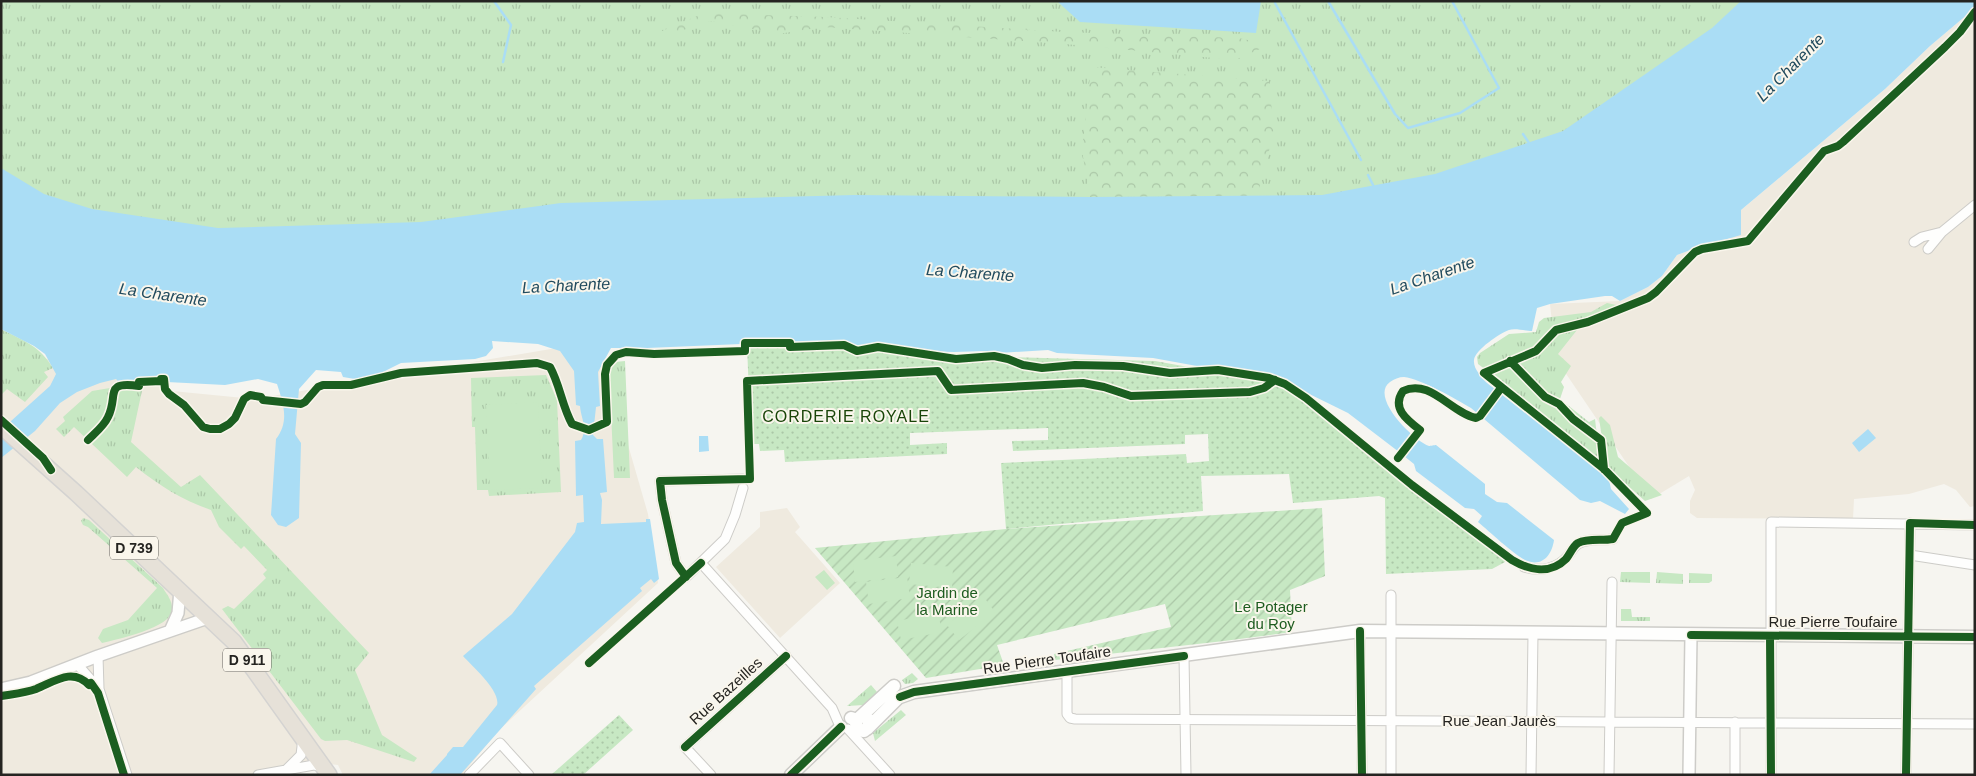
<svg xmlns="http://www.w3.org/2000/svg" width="1976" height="776" viewBox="0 0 1976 776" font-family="Arial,sans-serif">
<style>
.built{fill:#efeadf}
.grass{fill:url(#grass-tufts)}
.forest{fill:url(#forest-crowns)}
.park{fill:url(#park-dots)}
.garden{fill:url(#garden-furrows)}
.pitch{fill:#c7e8c3}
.water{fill:#aaddf5}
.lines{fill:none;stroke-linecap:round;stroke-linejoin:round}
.stream{stroke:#aaddf5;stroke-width:2.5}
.minor-casing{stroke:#cdccc8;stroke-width:11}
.tertiary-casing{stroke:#cdccc8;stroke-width:14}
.secondary-casing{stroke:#cdccc8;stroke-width:15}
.primary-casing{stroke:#d4d3d1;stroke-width:18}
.minor{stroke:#fefefd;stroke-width:9}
.tertiary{stroke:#fefefd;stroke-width:11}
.secondary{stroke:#fefefd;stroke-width:12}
.primary{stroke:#e6e1d8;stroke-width:15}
.cycleway-casing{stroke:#faf6ec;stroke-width:11}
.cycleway{stroke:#1b5e20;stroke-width:8}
.labels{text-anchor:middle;stroke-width:4;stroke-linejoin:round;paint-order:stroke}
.shield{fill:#faf6ec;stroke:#65635e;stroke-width:1}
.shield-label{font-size:14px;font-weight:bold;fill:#252421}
.park-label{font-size:15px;fill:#1d5c1f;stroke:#faf6ec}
.street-label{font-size:15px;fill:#252421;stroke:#faf6ec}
.water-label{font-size:16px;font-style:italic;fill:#214b5e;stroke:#faf6ec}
.neighbourhood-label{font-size:16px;letter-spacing:1px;fill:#194508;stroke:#faf6ec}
</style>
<defs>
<pattern id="grass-tufts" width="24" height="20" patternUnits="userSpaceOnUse" patternTransform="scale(1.25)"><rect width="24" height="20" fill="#c7e8c3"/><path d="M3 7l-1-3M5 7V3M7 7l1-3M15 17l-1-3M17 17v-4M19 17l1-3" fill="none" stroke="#abc7a7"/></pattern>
<pattern id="forest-crowns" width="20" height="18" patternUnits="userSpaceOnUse" patternTransform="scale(1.25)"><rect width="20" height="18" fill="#c7e8c3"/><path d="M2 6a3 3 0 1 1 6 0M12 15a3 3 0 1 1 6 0" fill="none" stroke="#abc7a7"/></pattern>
<pattern id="park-dots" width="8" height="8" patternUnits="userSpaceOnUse" patternTransform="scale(1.25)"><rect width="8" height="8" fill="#c7e8c3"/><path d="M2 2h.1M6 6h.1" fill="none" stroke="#abc7a7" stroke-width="1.8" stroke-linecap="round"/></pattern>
<pattern id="garden-furrows" width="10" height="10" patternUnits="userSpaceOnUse" patternTransform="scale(1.25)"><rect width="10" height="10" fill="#c7e8c3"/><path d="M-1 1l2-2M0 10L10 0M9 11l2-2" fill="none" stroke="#abc7a7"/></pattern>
</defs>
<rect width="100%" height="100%" fill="#f6f5f0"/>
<!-- built -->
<path class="built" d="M1975,8v498l-5,1 -14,-17 -12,-6 -35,10 -55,5 -1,20 -156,-1 -7,-5v-12l5,-11 -6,-14 -38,23 -95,-140 -6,-55 70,-3 28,-14 14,-11 15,-21 19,-7 189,-159 45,-43z
M598,341l50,173 10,69 -161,149 -35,43h-119l-5,-10 -26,-3 -54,13h-257v-417l101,2 70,31 82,8z
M787,508l13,19 -5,5 45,51 -60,55 -64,-71 44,-40v-15z"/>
<!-- grass -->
<path class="grass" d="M1,1h1764l-195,160 -208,57 -927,35 -367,-29 -67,-33z
M1607,303l14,3 -28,12 -37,8 -18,22 -30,12 2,6 16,15 7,10 8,7 18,8 6,8 34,30 2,18 -84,-66 1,-2 -40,-30 -1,-7 3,-4 29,-19 27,-2 3,-10 5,-4 47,-6z
M1581,325l-23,29 13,12 -10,16 3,5 -4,12 29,23 6,-3 2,17 -31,-26 -6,-9 -14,-6 -29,-30 1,-5 19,-7 21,-22z
M1,329c23,12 38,16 52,39l-9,4 4,5 -23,25 -18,-13 -6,6z
M625,361l5,117h-16l-5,-109 6,-7z
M546,375l11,25 4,92 -72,4 -1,-6h-11l-2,-63h-3l-1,-49z
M143,386l-12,56 50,45 19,-12 169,178 -14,17 27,65 35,23 -3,4 -67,-22 -22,1 -4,-2 -99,-130 6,-3 6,3 32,-31 -3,-4 4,-4 -23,-24 -3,3 -22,-22 -8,-17c-29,-10 -51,-24 -75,-43l-9,10 -53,-50 -10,10 -8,-8 9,-8 -2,-4 29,-26 18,-3 13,2z
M1601,416l9,9 8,32 44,38 -17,6 -39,-35 -7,-48z
M83,518l6,2 74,68c4,7 10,13 9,22 -1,18 -54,29 -70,33l-4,-5 5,-9 25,-9 29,-32 -69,-61 -5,-2 -2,-4z
M1621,572h29v11l-30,-1z
M1657,572l26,2v10l-27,-1z
M1689,573l23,1v7l-3,2h-20z
M1621,609h10l1,8h18v4h-29z
M912,673l6,6 -5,4 -8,1 -3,-4z
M871,685l6,7 -13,13 -17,1z
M901,710l5,5 -31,26 -2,-8z"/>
<!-- forest -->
<path class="forest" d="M704,13l122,4 238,15 175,6 30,7 -34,15 -170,-16 -242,-17 -45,7 -67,-13 -49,16v-6z
M1091,67l178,14 5,51 -17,64 -167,1 -8,-46z"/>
<!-- park -->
<path class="park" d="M747,345l45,1 141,9 222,6 117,21 25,11 115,96 93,69v4l-13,7 -106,5 -1,-76 -6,-2 -86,7 -4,-29 -88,2 2,35 -197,18 -5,-66 185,-9 1,9 22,-2 -1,-27 -23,1v9l-172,7 -1,-10 36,-1v-12l-138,5v12l37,-2v11l-162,8 -1,-12 -24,1 -1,-7h-8z
M619,715l14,15 -50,45h-32z"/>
<!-- garden -->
<path class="garden" d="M1322,508l3,68 -35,14 2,42 -68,9 -169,19 -1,-6 117,-27 -6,-23 -168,41 7,20 -78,13 -111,-130 191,-19z"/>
<!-- pitch -->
<path class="pitch" d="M538,402l4,86 -52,2 -4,-85z
M896,556l2,21 -43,5 -2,-21z
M911,563l42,4 -1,21 -43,-4z
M824,570l11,13 -8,7 -12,-13z
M907,577l3,21 -41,6 -3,-22z
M983,596l12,16 -36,28 -12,-15z
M938,613l4,19 -41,8 -4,-19z"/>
<!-- water -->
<path class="water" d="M1261,1l-5,32 -176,-11 -22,-20z
M1741,1h234v7l-45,38 -45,43 -144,121v25l-45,13 -19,7 -15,21 -14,11 -28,14 -8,-5h-7l-55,8 -13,4 -5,23c-6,0 -17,-3 -23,-1 -9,3 -34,20 -35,30 -1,9 8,17 13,23l118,92 4,5 2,9 18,20 -4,5 -25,-13 -9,2 -11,-3 -109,-92c-15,-9 -50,-29 -67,-31 -5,0 -10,2 -14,5 -21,15 24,59 39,64 1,0 6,-1 7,-1l49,39v10l12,8 10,1 47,37c-2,15 -12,28 -29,20 -13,-7 -35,-28 -47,-38l4,-6 -8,-7 -9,-1 -49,-37 -2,-7 -15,-12 -51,-39 -63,-31 -16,-6h-17l-99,-18 -96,-5 -9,-3 -49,3 -14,-2 -31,1 -82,-2 -42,-7 -84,-2 -5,3 -94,4v9h-12v-9h-24l-13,24 2,34 -4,1 -3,28 4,4h6l4,53 -7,1 2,7 -1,24 45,-2v-3h4l9,60 -5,4 -3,-4 -11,9 2,3 -108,95 2,3 -76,86h-31l18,-20v-1l6,-7h10l34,-42c4,-14 -25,-39 -34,-49l49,-42 63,-82 2,-9 7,-1 -1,-27 -7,1 -1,-55 6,-1c7,-12 0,-21 -1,-34l-4,-1 -2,-34 -14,-20 -22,-7 -46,-3 1,7 -7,8 -11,3 -74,4 -26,13 -20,3 -12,-2 -2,-5 -25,-2 -17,19 -4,45 6,9 -2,75 -13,9 -8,-2 -7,-10 5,-76c14,-18 7,-36 1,-55l-19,-5 -33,6 -58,-3 -46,2 -5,-5 -16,4 -23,9 -17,11 -25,28 -34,27v-28l49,-44 6,-12 -11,-20 -11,-8 -33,-17v-161l43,26 48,15 126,19 203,-6 140,-19 293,-8 236,2 232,-2 113,-21 128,-43 149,-103z
M1868,429l8,9 -17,14 -7,-9z
M699,436h9l1,15 -10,1z"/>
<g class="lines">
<!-- stream -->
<path class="stream" d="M494,1l17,24 -8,37
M1328,1l67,113 13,14 52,-15 39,-25 -47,-87
M1275,3l86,157
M1523,134l6,9
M1368,175l5,10"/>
<defs>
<path id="minor" d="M1942,232l33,-27
M1914,242l8,-5 20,-5 -14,17
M743,479l-83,2 2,19 14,63 10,14 39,-38 10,-24 8,-27
M1910,555l65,10
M701,563l131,145 7,16
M1524,567c16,5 33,2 44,-11 3,-4 6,-10 10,-12 9,-6 24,-3 35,-5
M1360,631l2,144
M98,656l1,33 28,86
M1184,656l2,119
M77,664l22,25
M1067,672v42l3,4 5,1 900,5
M1735,722v53
M848,729l42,46
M287,769l14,-14 2,-17
M258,775l56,-10 9,2
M469,775l31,-32 29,32
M711,775l-26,-28 101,-91
M1391,775v-180
M1531,775l2,-141
M1609,775l3,-193
M1771,775v-253l204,3
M1906,775l4,-252"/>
<path id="tertiary" d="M170,631l8,-18 2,-23
M1,689l30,-7 67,-26 110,-38
M1689,775l2,-140"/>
<path id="secondary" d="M900,697l14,-5 446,-61 615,6
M851,718l6,2c4,-5 8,-4 12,0v7l-5,4 -5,-1 -3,-6 1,-4
M859,718l35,-32
M867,729l31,-31
M791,775l50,-48"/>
<path id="primary" d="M1,426l75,67 158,149 95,133"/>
</defs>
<!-- minor casing -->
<use href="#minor" class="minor-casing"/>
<!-- tertiary casing -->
<use href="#tertiary" class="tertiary-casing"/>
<!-- secondary casing -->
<use href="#secondary" class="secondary-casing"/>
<!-- primary casing -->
<use href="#primary" class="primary-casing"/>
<!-- minor -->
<use href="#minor" class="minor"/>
<!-- tertiary -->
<use href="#tertiary" class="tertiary"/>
<!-- secondary -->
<use href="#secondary" class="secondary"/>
<!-- primary -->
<use href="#primary" class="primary"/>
<defs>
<path id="cycleway" d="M1510,361l35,36 14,7 14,15 28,21 3,29
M1,420l42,38 8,12
M88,440c7,-7 16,-14 20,-23 11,-22 -5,-36 31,-31v-4l22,-1v-2h3l1,10 4,5 15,11 19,22 7,2h10l9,-5 6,-6 9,-19 6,-4 11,2 2,3 38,4 4,-2 13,-15 5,-2h28l50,-12 136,-10 13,4c10,18 12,39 22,57l17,6 18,-8 -2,-48 2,-9 9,-10 10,-3 28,2 91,-3v-8h45v4l54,-2 13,6 21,-4 78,12 38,-3 14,3 15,6 19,3 33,-3 48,1 47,7 48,-3 51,8 16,6 21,14 106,87 100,75c17,10 38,15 54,-1 4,-5 7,-13 12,-16 10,-5 24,-2 35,-4l9,-16 25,-10 -43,-44 -120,-96 52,-22 20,-21 32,-8 60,-24 8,-6 39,-40 7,-3 46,-8 76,-90 14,-5 5,-4 102,-95 15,-15 15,-20
M1398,458l22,-28c-13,-10 -29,-22 -17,-39 27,-13 48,22 73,27l4,-2 21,-28
M686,577l-10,-14 -14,-63 -2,-19 90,-2 -3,-98 191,-10 13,19 132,-7 21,4 27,9 119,-4 14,-4 11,-8
M1360,631l2,144
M1691,635l284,2
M1770,636l1,139
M589,663l112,-100
M1,696c12,-2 24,-3 35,-7 18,-7 36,-22 53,-4l2,-2 7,10 26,82
M900,697l14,-5 270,-36
M685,747l101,-91
M791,775l50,-48
M1906,775l4,-252 65,2"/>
</defs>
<!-- cycleway casing -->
<use href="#cycleway" class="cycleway-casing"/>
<!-- cycleway -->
<use href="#cycleway" class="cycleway"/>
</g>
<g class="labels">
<!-- shield labels -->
<g class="shield">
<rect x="110" y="536.5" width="48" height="23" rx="4"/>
<rect x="223" y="648.5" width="48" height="23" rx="4"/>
</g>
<g class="shield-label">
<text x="134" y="553">D 739</text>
<text x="247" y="665">D 911</text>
</g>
<!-- park labels -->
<g class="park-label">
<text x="947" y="598">Jardin de<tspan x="947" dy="17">la Marine</tspan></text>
<text x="1271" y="612">Le Potager<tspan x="1271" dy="17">du Roy</tspan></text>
</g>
<!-- street labels -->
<g class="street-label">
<text x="1833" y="627">Rue Pierre Toufaire</text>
<text transform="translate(1047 660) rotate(-8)" y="5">Rue Pierre Toufaire</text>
<text transform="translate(726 691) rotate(-42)" y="5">Rue Bazeilles</text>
<text x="1499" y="726">Rue Jean Jaurès</text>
</g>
<!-- water labels -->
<g class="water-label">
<text transform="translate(1790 67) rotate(-45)" y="6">La Charente</text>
<text transform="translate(970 272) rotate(4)" y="6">La Charente</text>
<text transform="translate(1432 275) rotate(-19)" y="6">La Charente</text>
<text transform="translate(566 285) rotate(-3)" y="6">La Charente</text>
<text transform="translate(163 294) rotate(8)" y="6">La Charente</text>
</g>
<!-- neighbourhood labels -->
<g class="neighbourhood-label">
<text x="846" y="422">CORDERIE ROYALE</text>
</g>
</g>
<!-- border -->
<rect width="1976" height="776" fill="none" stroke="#252421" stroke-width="5"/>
</svg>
